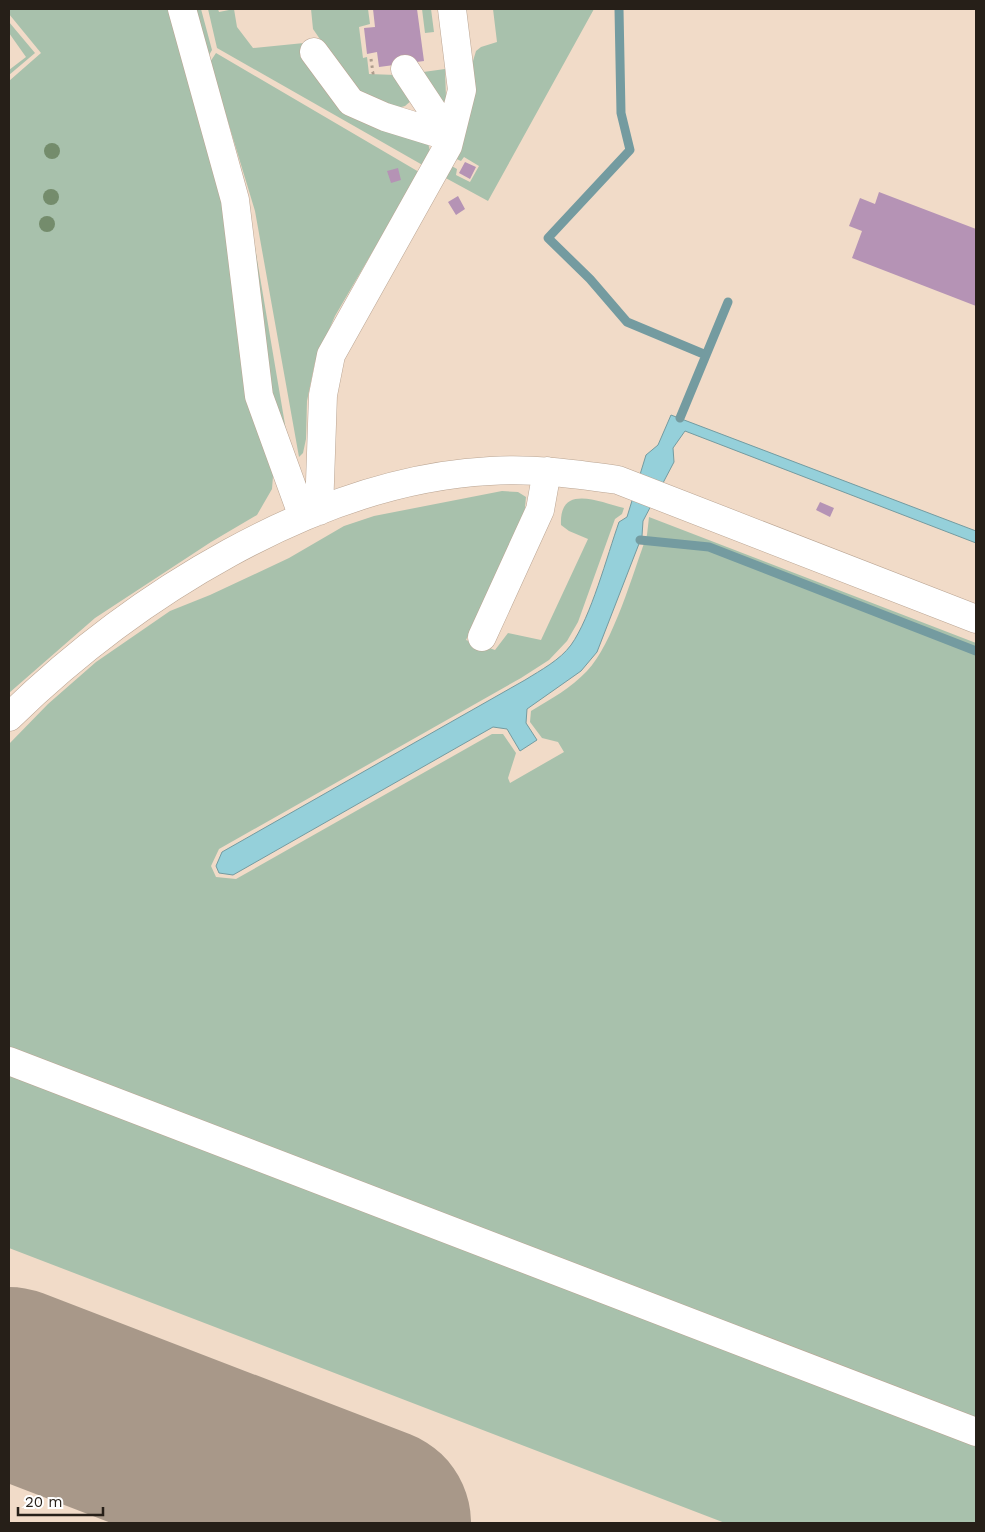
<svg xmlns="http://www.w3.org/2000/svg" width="985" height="1532" viewBox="0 0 985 1532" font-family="'Work Sans',sans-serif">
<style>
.green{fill:#a8c1ac}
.water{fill:#95d0da;stroke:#749ba0}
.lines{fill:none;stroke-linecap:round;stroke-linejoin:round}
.stream{stroke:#749ba0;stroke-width:9}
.taxiway{stroke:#a89889;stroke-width:76}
.runway{stroke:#a89889;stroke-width:190}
.building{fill:#b593b5}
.minor-casing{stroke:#baa593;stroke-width:29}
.path{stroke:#ad9c8d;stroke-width:3;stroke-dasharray:2.5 4;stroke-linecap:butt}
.minor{stroke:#fff;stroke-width:28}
.tree{fill:#748c6c}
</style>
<rect width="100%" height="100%" fill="#f1dbc8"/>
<!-- green -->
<path class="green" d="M9,9h166l49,186 23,175 13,69 14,24 -2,26 -15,26 -46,27 -116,76 -86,75v-612l32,-28 -32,-39z
M188,9h13l11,41 -7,12 44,150 41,242 -8,-11z
M208,9h10l1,3 15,-3 3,18 16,21 51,-5 30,51 94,49 2,8 -4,16 -209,-119z
M311,9h57l2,15 -11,3 4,31 4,-1 2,17 27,1 16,25 -7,6 -7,2 -41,-15 -44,-64z
M422,9h9l3,23 -9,1z
M493,9h101l-106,192 -46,-25 6,-12 9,5 -1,6 14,7 9,-16 -15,-9 -3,4 -9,-4 20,-63 1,-33 3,-10 5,-4 16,-5z
M9,22l26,31 -26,22v-5l17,-13 -17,-24z
M216,53l203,119 -84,144 -20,46 -8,39 -1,38 -3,14 -4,4 -44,-246 -45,-149z
M445,69l1,29 -5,10 -25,-35z
M502,491l16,1 8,5 -2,21 -58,122 29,10 13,-17 33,7 47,-101 -19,-8 -8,-6c-2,-42 38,-23 63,-17l-2,6 -7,5 -37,103 -11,19 -18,19 -28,18 -302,171 -8,17 5,11 20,2 256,-145h11l13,19 -8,25 2,5 54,-31 -6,-10 -16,-4 -12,-16 1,-11c20,-12 40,-23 56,-40 26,-27 46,-98 60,-136l2,-18 327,126v782l-967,-372v-309l39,-40 48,-42 74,-51 40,-16 79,-37 55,-32 30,-10z
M9,1072l967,371v80h-251l-716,-275z"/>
<!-- water -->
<path class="water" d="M671,415l305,116v12l-291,-112 -12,17 1,14 -31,59 -1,15 -45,116 -16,19 -54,38 -1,14 11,17 -17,11 -13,-22 -14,-2 -260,148 -14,-2 -3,-7 6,-14 303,-172c16,-10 35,-20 46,-35 20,-28 36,-89 48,-123l8,-5 19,-62 12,-10z"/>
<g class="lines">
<!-- stream -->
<path class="stream" d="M619,9l2,104 9,37 -82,88 42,41 37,43 79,33
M680,418l48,-116
M640,540l69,7 267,104"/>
<!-- taxiway -->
<path class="taxiway" d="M9,1414l71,-4"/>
<!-- runway -->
<path class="runway" d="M9,1382l367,141"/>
</g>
<!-- building -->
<path class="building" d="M373,9h44l7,52 -45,6 -2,-15 -10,2 -3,-26 11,-1z
M465,162l11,5 -6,12 -11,-6z
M398,168l3,12 -10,3 -4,-12z
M879,192l97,37v77l-124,-48 10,-27 -13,-5 11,-28 15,6z
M458,196l7,13 -9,6 -8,-13z
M820,502l14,6 -4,9 -14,-7z"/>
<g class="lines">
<defs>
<path id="minor" d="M182,9l53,191 24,196 44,121
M314,52l37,50 34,15 65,20
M405,69l45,68
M319,511l4,-116 8,-40 117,-209 14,-56 -10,-81
M482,637l58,-127 7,-39
M9,717c122,-119 306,-237 481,-246 43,-3 85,3 128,9l358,139
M9,1061l967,371"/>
</defs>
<!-- minor casing -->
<use href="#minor" class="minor-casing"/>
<!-- path -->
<path class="path" d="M371,59l2,14 4,-1"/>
<!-- minor -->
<use href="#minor" class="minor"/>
</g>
<!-- trees -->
<g class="tree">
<circle cx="52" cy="151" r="8"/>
<circle cx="51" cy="197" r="8"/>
<circle cx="47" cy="224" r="8"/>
</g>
<!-- border -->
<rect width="985" height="1532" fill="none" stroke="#261f18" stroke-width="20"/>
<!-- scale -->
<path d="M18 1507v8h85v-8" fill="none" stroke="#261f18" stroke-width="2.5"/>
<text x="25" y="1507" font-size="15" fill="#261f18" stroke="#ffffff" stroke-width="4" paint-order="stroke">20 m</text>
</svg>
